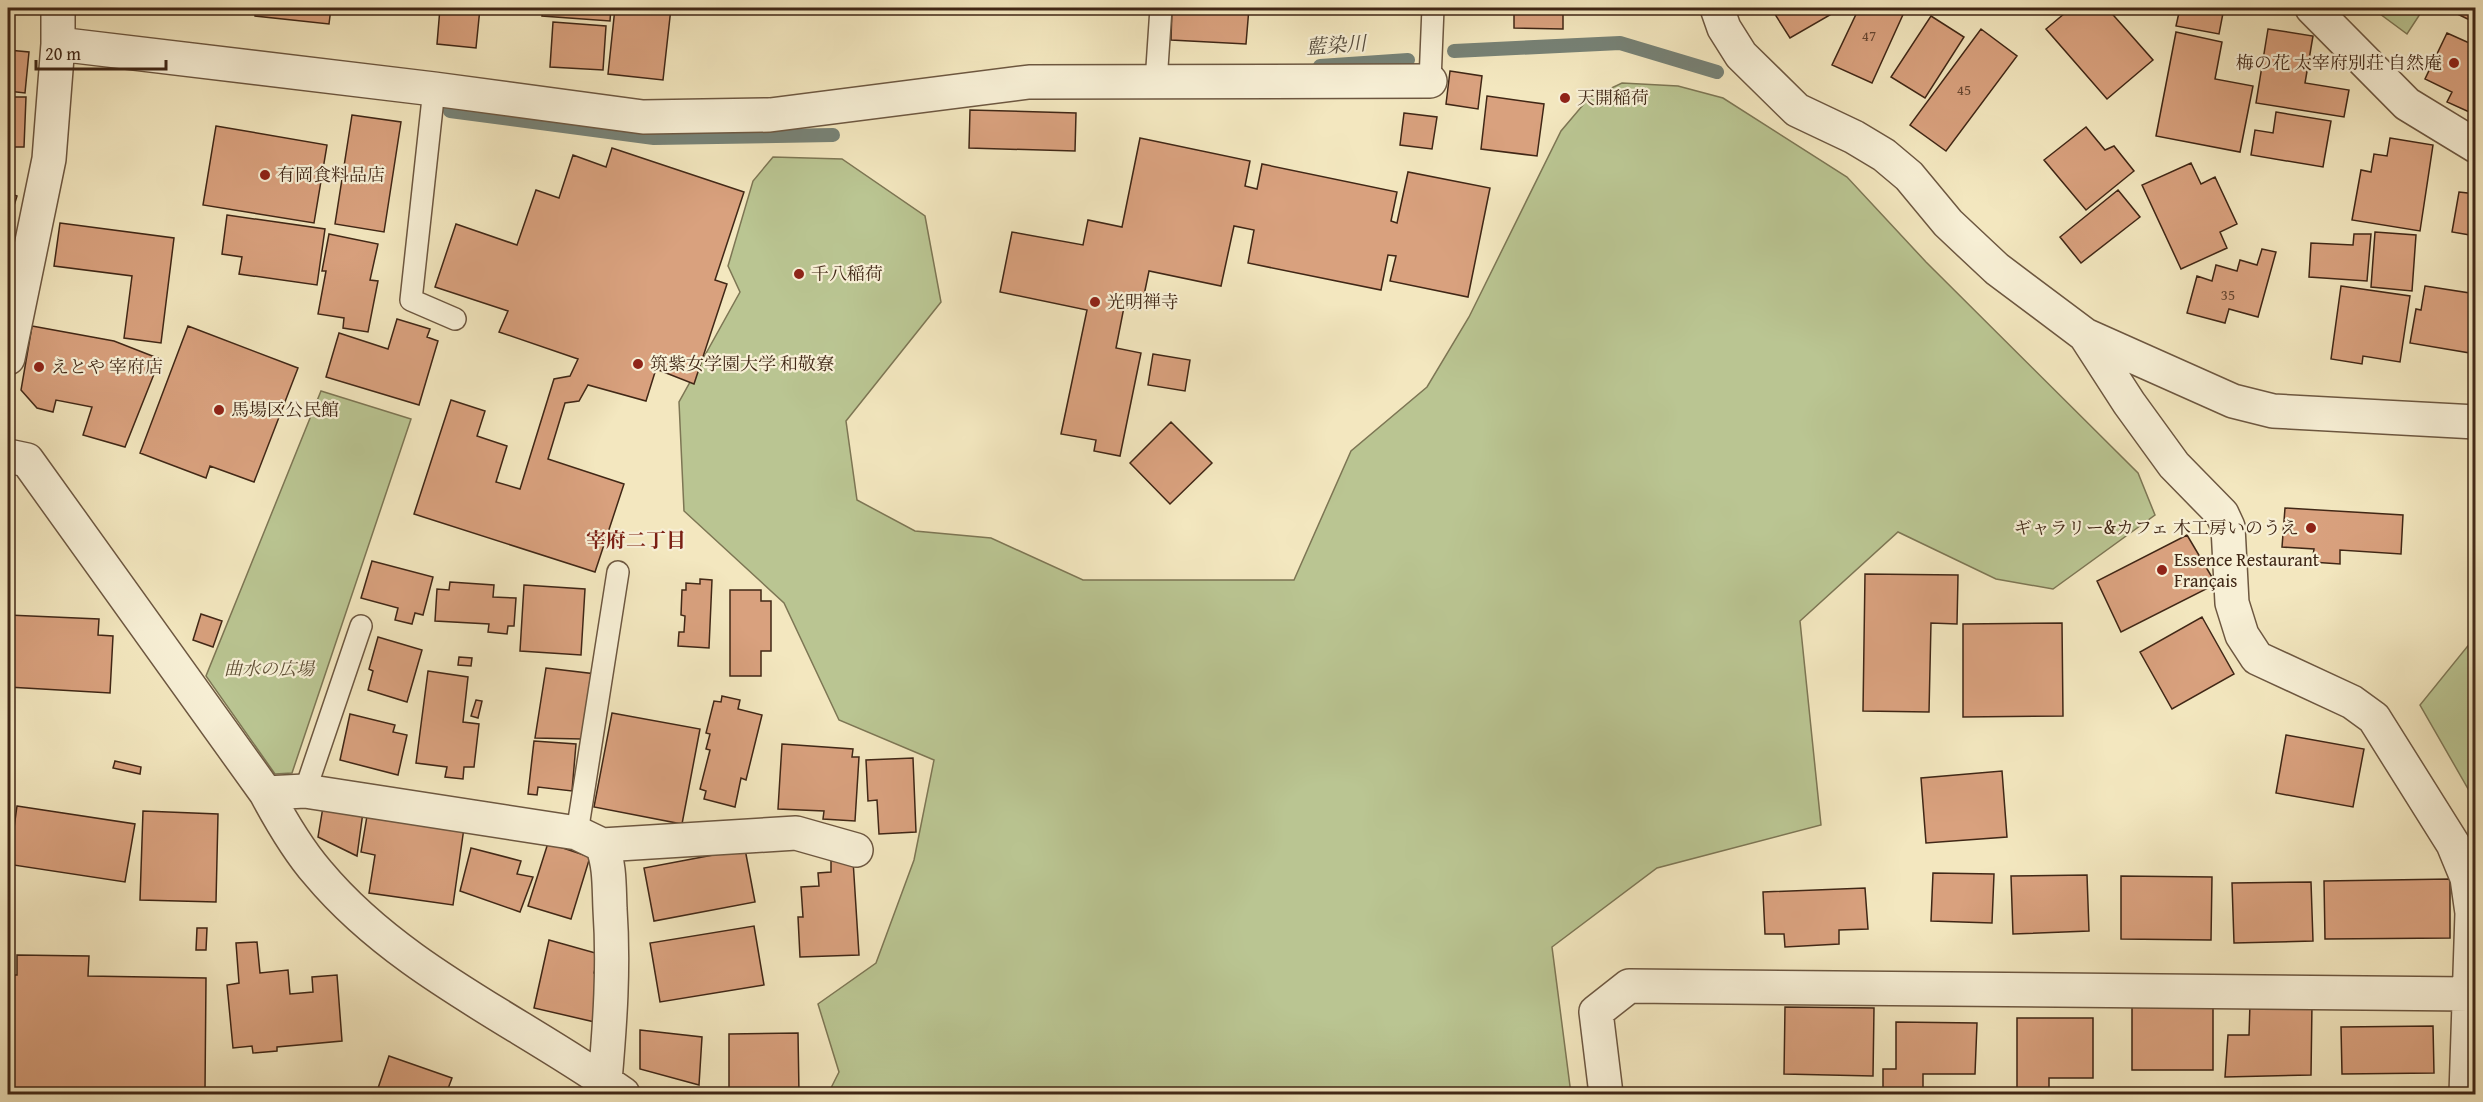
<svg xmlns="http://www.w3.org/2000/svg" width="2483" height="1102" viewBox="0 0 2483 1102" font-family="'Gentium Book Plus','Noto Serif JP',serif">
<style>
.green{fill:#bac592;stroke:#7d7654;stroke-width:1.5}
.lines{fill:none;stroke-linecap:round;stroke-linejoin:round}
.stream{stroke:#778276;stroke-width:14}
.building{fill:#d9a17e;stroke:#402716;stroke-width:1.5}
.lane-casing{stroke:#6d5740;stroke-width:24}
.street-casing{stroke:#6d5740;stroke-width:36}
.lane{stroke:#f7efd5;stroke-width:21}
.street{stroke:#f7efd5;stroke-width:33}
.poi-dot{fill:#8f2418;stroke:#f7efd5;stroke-width:2}
.labels{text-anchor:middle;stroke-width:4.5;stroke-linejoin:round;paint-order:stroke}
.number-label{font-size:15px;fill:#664630}
.poi-label{font-size:18px;fill:#402716;stroke:#f7efd5;text-anchor:start}
.park-label{font-size:18px;font-style:italic;fill:#5e4e35;stroke:#f7efd5}
.water-label{font-size:20px;font-style:italic;fill:#574d3e;stroke:#f7efd5}
.neighbourhood-label{font-size:20px;font-weight:bold;fill:#7a1f14;stroke:#f7efd5}
</style>
<rect width="100%" height="100%" fill="#f3e7bf"/>
<filter id="stains"><feTurbulence type="fractalNoise" baseFrequency=".00333" numOctaves="4"/><feColorMatrix values="0 0 0 0 .2 0 0 0 0 .09 0 0 0 0 .02 0 0 0 .5 -.17"/></filter>
<radialGradient id="worn" r=".72"><stop offset=".6" stop-color="#630" stop-opacity="0"/><stop offset="1" stop-color="#630" stop-opacity=".3"/></radialGradient>
<!-- green -->
<path class="green" d="M2372,8h52l-17,26z
M1622,83l56,3 45,12 124,79 79,85 212,211 17,42 -102,74 -57,-10 -98,-47 -98,89 21,204 -164,43 -105,79 19,147h-743l11,-22 -21,-68 58,-41 38,-103 20,-100 -95,-40 -55,-117 -100,-92 -5,-109 61,-110 -12,-26 25,-85 20,-24 69,2 83,57 16,86 -95,119 11,79 58,31 76,7 92,42h211l57,-129 76,-64 42,-70 92,-186 27,-32z
M321,391l90,28 -119,354 -17,1 -69,-98z
M2475,637v164l-55,-96z"/>
<g class="lines">
<!-- stream -->
<path class="stream" d="M1454,51l166,-8 97,29
M1320,66l88,-6
M450,111l204,27 179,-3"/>
</g>
<!-- building -->
<path class="building" d="M255,8h76l-2,16 -74,-8z
M440,8h40l-4,40 -39,-4z
M543,8h68l-1,13 -68,-5z
M615,8h56l-8,72 -55,-6z
M890,8h145v5z
M1172,8h77l-3,36 -75,-4z
M1514,8h73v3l-24,1v17l-49,-1z
M1771,8h71l-52,30z
M1859,8h47l-34,75 -40,-18z
M2071,8h36l46,52 -46,39 -61,-70z
M2180,8h44l-5,26 -43,-8z
M2448,8h28v15l-29,-14z
M1931,16l33,21 -39,61 -34,-21z
M553,22l53,4 -3,44 -53,-3z
M1981,29l36,27 -71,95 -36,-26z
M2268,29l45,7 -8,47 44,7 -5,27 -88,-14z
M2176,32l46,10 -7,37 38,7 -13,66 -84,-16z
M2447,33l29,13v69l-29,-13 5,-10 -27,-13z
M8,50l21,2 -4,41 -17,-2z
M1450,71l32,5 -4,33 -32,-5z
M1487,96l57,8 -7,52 -56,-7z
M8,97h18l-2,50h-16z
M970,110l106,3 -1,38 -106,-3z
M2276,112l55,9 -8,46 -72,-12 4,-25 18,3z
M1404,113l33,4 -5,32 -32,-4z
M352,115l49,7 -17,110 -49,-8z
M216,126l111,19 -13,78 -111,-18z
M2086,127l19,23 9,-4 20,25 -48,39 -42,-50z
M1140,138l110,23 -5,25 12,3 5,-25 135,28 -6,29 6,2 11,-51 82,16 -22,109 -78,-16 6,-25 -8,-1 -7,35 -133,-27 6,-33 -20,-4 -13,60 -72,-15 -8,39 -17,-3 -8,41 25,5 -21,103 -26,-5 2,-11 -35,-6 26,-124 -87,-18 12,-60 71,13 5,-25 34,7z
M2390,138l43,7 -13,86 -68,-11 9,-50 10,2 3,-18 13,2z
M612,148l132,44 -29,88 12,4 -33,100 -38,-15 -10,32 -58,-16 -9,16 -14,2 -17,56 76,25 -29,88 -181,-58 37,-114 34,11 -8,25 30,10 -11,36 24,7 34,-110 16,-3 8,-17 -79,-27 9,-21 -73,-24 21,-63 61,21 19,-55 23,8 14,-43 33,12z
M2191,163l10,21 14,-7 22,47 -17,8 7,16 -46,21 -39,-84z
M2118,190l22,27 -59,46 -21,-26z
M2459,192l17,2v42l-24,-4z
M8,193l9,3 -9,29z
M227,215l98,14 -8,56 -78,-11 3,-17 -20,-3z
M60,223l114,15 -13,105 -37,-5 8,-62 -78,-10z
M2375,232l41,3 -4,56 -41,-4z
M329,234l49,10 -8,36 8,1 -10,51 -25,-4 1,-10 -26,-4 8,-43h-4z
M2354,234h17l-4,47 -58,-4 2,-34 42,2z
M2262,249l14,3 -18,65 -29,-8 -4,14 -38,-10 10,-37 15,5 4,-16 21,6 3,-11 17,5z
M2341,286l69,10 -10,66 -37,-6 -1,8 -31,-5z
M2425,286l51,8v60l-66,-11 6,-34 5,1z
M397,319l33,10 -3,8 11,4 -19,64 -93,-28 13,-44 49,16z
M32,326l82,15 46,18 -35,88 -42,-12 9,-28 -36,-7 -3,12 -16,-4 -16,-18z
M188,326l110,42 -44,114 -44,-16 -4,12 -66,-25z
M1153,354l37,6 -5,31 -37,-6z
M1171,422l41,41 -42,41 -40,-41z
M2285,508l118,7 -2,39 -61,-4v14l-28,-2 2,-13 -32,-2z
M2187,535l29,49 -95,48 -24,-51z
M372,561l61,16 -10,38 -8,-2 -3,11 -17,-4 3,-12 -37,-10z
M1865,574l93,1 -1,49 -26,-1 -2,89 -66,-1z
M700,579l12,1 -3,68 -31,-2 1,-14h5l1,-16 -4,-1 1,-25h4v-7l14,1z
M450,582l44,3 -1,12 23,1 -2,28h-6l-1,8 -19,-2 1,-8 -54,-3 2,-32 12,1z
M524,585l61,4 -4,66 -61,-4z
M730,590h31v11h10v50h-10v25h-31z
M201,614l21,7 -9,26 -20,-7z
M8,615l91,4 -1,16 15,1 -3,57 -102,-6z
M2202,617l32,57 -62,35 -32,-57z
M2062,623l1,93 -100,1v-93z
M378,637l44,13 -15,52 -39,-12 5,-19 -4,-2z
M459,657l13,1 -1,8 -13,-1z
M546,668l50,6 -14,65 -47,-1z
M428,671l40,6 -5,45 16,2 -5,43h-10l-1,12 -18,-2 2,-10 -31,-4z
M722,696l18,4 -2,9 24,6 -16,65 -5,-2 -6,29 -31,-8 2,-8 -6,-2 10,-39 -4,-1 4,-15 -4,-1 8,-32 7,1z
M476,700l6,1 -4,17 -7,-2z
M612,713l88,16 -18,95 -88,-17z
M350,714l45,11 -2,7 14,3 -9,40 -58,-15z
M2286,735l78,14 -11,58 -77,-14z
M534,741l42,3 -4,47 -34,-4 -1,8 -9,-1z
M782,744l71,5 -1,8h7l-4,64 -32,-2 1,-8 -46,-2z
M913,758l3,74 -37,2 -2,-34 -9,1 -2,-41z
M115,761l26,6 -1,7 -27,-6z
M2002,771l5,66 -81,6 -5,-65z
M17,806l118,18 -10,58 -111,-17 -2,11h-4v-49l6,1z
M323,807l40,5 -6,44 -39,-19z
M143,811l75,3 -2,88 -76,-2z
M367,816l97,12 -11,77 -84,-12 6,-38 -14,-3z
M548,843l42,14 -19,62 -43,-13z
M471,848l50,13 -4,13 16,3 -13,35 -60,-21z
M745,849l10,53 -101,19 -10,-53z
M853,860l6,95 -59,2 -2,-40h5l-2,-30 18,-1 -1,-13 13,-1v-11z
M1933,873l61,1 -2,49 -61,-2z
M2087,875l2,56 -76,3 -2,-58z
M2121,876l91,1 -1,63 -90,-1z
M2450,879v59l-125,1 -1,-58z
M2311,882l2,59 -79,2 -2,-60z
M1865,888l3,41 -29,1v14l-54,3 -1,-13h-19l-2,-42z
M754,926l10,59 -104,17 -10,-59z
M197,928h10l-1,22h-10z
M549,940l50,14 -5,19 13,3 -8,47 -65,-15z
M257,942l3,31 28,-3 2,24 23,-2 -1,-15 25,-2 5,66 -65,6v4l-24,2 -1,-7 -19,2 -6,-63 12,-2 -3,-40z
M17,955l72,1 -1,20 118,2 -1,113 -83,-1v4h-61v-6h-53v-113h9z
M2132,1003h81v67h-81z
M2250,1004h62l-1,71 -86,2 3,-42h21z
M1785,1007l89,1 -1,68 -89,-2z
M2017,1018h76v60h-44v13h-32z
M1896,1022l81,1 -2,51h-52v20h-40v-25h13z
M2433,1026l1,47 -92,1 -1,-47z
M640,1030l62,7 -3,48 -59,-16z
M798,1033l1,61h-70v-60z
M389,1056l63,22 -6,16h-70z"/>
<g class="lines">
<defs>
<path id="lane" d="M1430,81l3,-73
M1156,82l5,-74
M434,89l-23,211 44,19
M305,791l56,-165
M577,833l41,-261"/>
<path id="street" d="M1717,8l7,20 17,27 56,55 57,27 30,18 25,21 39,47 49,46 88,66 148,66 40,10 203,11
M2312,8l95,96 69,42
M58,44l376,45 209,28 127,-2 259,-33 401,-1
M2085,335l44,68 45,62 48,49 6,13 4,76 10,32 15,23 95,44 22,16 79,126 14,34 5,35 -6,181
M8,358l41,-199 9,-115v-36
M8,456l19,4 239,333c15,28 31,56 52,80 81,97 204,149 305,221
M266,793l39,-2 272,42 25,12c8,20 7,42 8,64 4,58 0,114 -5,172
M602,845l194,-12 60,17
M1606,1094l-10,-82 33,-26 840,8"/>
</defs>
<!-- lane casing -->
<use href="#lane" class="lane-casing"/>
<!-- street casing -->
<use href="#street" class="street-casing"/>
<!-- lane -->
<use href="#lane" class="lane"/>
<!-- street -->
<use href="#street" class="street"/>
</g>
<!-- markers -->
<g class="poi-dot">
<circle cx="2454" cy="63" r="6"/>
<circle cx="1565" cy="98" r="6"/>
<circle cx="265" cy="175" r="6"/>
<circle cx="799" cy="274" r="6"/>
<circle cx="1095" cy="302" r="6"/>
<circle cx="638" cy="364" r="6"/>
<circle cx="39" cy="367" r="6"/>
<circle cx="219" cy="410" r="6"/>
<circle cx="2311" cy="528" r="6"/>
<circle cx="2162" cy="570" r="6"/>
</g>
<g class="labels">
<!-- number labels -->
<g class="number-label">
<text x="1869" y="41">47</text>
<text x="1964" y="95">45</text>
<text x="2228" y="300">35</text>
</g>
<!-- poi labels -->
<g class="poi-label">
<text x="2442" y="69" text-anchor="end">梅の花 太宰府別荘 自然庵</text>
<text x="1577" y="104">天開稲荷</text>
<text x="277" y="181">有岡食料品店</text>
<text x="811" y="280">千八稲荷</text>
<text x="1107" y="308">光明禅寺</text>
<text x="650" y="370">筑紫女学園大学 和敬寮</text>
<text x="51" y="373">えとや 宰府店</text>
<text x="231" y="416">馬場区公民館</text>
<text x="2299" y="534" text-anchor="end">ギャラリー&amp;カフェ 木工房いのうえ</text>
<text x="2174" y="566">Essence Restaurant<tspan x="2174" dy="21">Français</tspan></text>
</g>
<!-- park labels -->
<g class="park-label">
<text x="269" y="675">曲水の広場</text>
</g>
<!-- water labels -->
<g class="water-label">
<text transform="translate(1336 45) rotate(-4)" y="7">藍染川</text>
</g>
<!-- neighbourhood labels -->
<g class="neighbourhood-label">
<text x="636" y="547">宰府二丁目</text>
</g>
</g>
<!-- margin -->
<rect width="2483" height="1102" fill="none" stroke="#f3e7bf" stroke-width="30"/>
<rect x="9" y="9" width="2465" height="1084" fill="none" stroke="#402716" stroke-width="3"/>
<rect x="15" y="15" width="2453" height="1072" fill="none" stroke="#402716" stroke-width="1.5"/>
<!-- scale -->
<path d="M36 60v9h130v-9" fill="none" stroke="#402716" stroke-width="3"/>
<text x="45" y="60" font-size="18" fill="#402716" stroke="#f7efd5" stroke-width="4.5" paint-order="stroke">20 m</text>
<rect width="100%" height="100%" filter="url(#stains)"/>
<rect width="100%" height="100%" fill="url(#worn)"/>
</svg>
